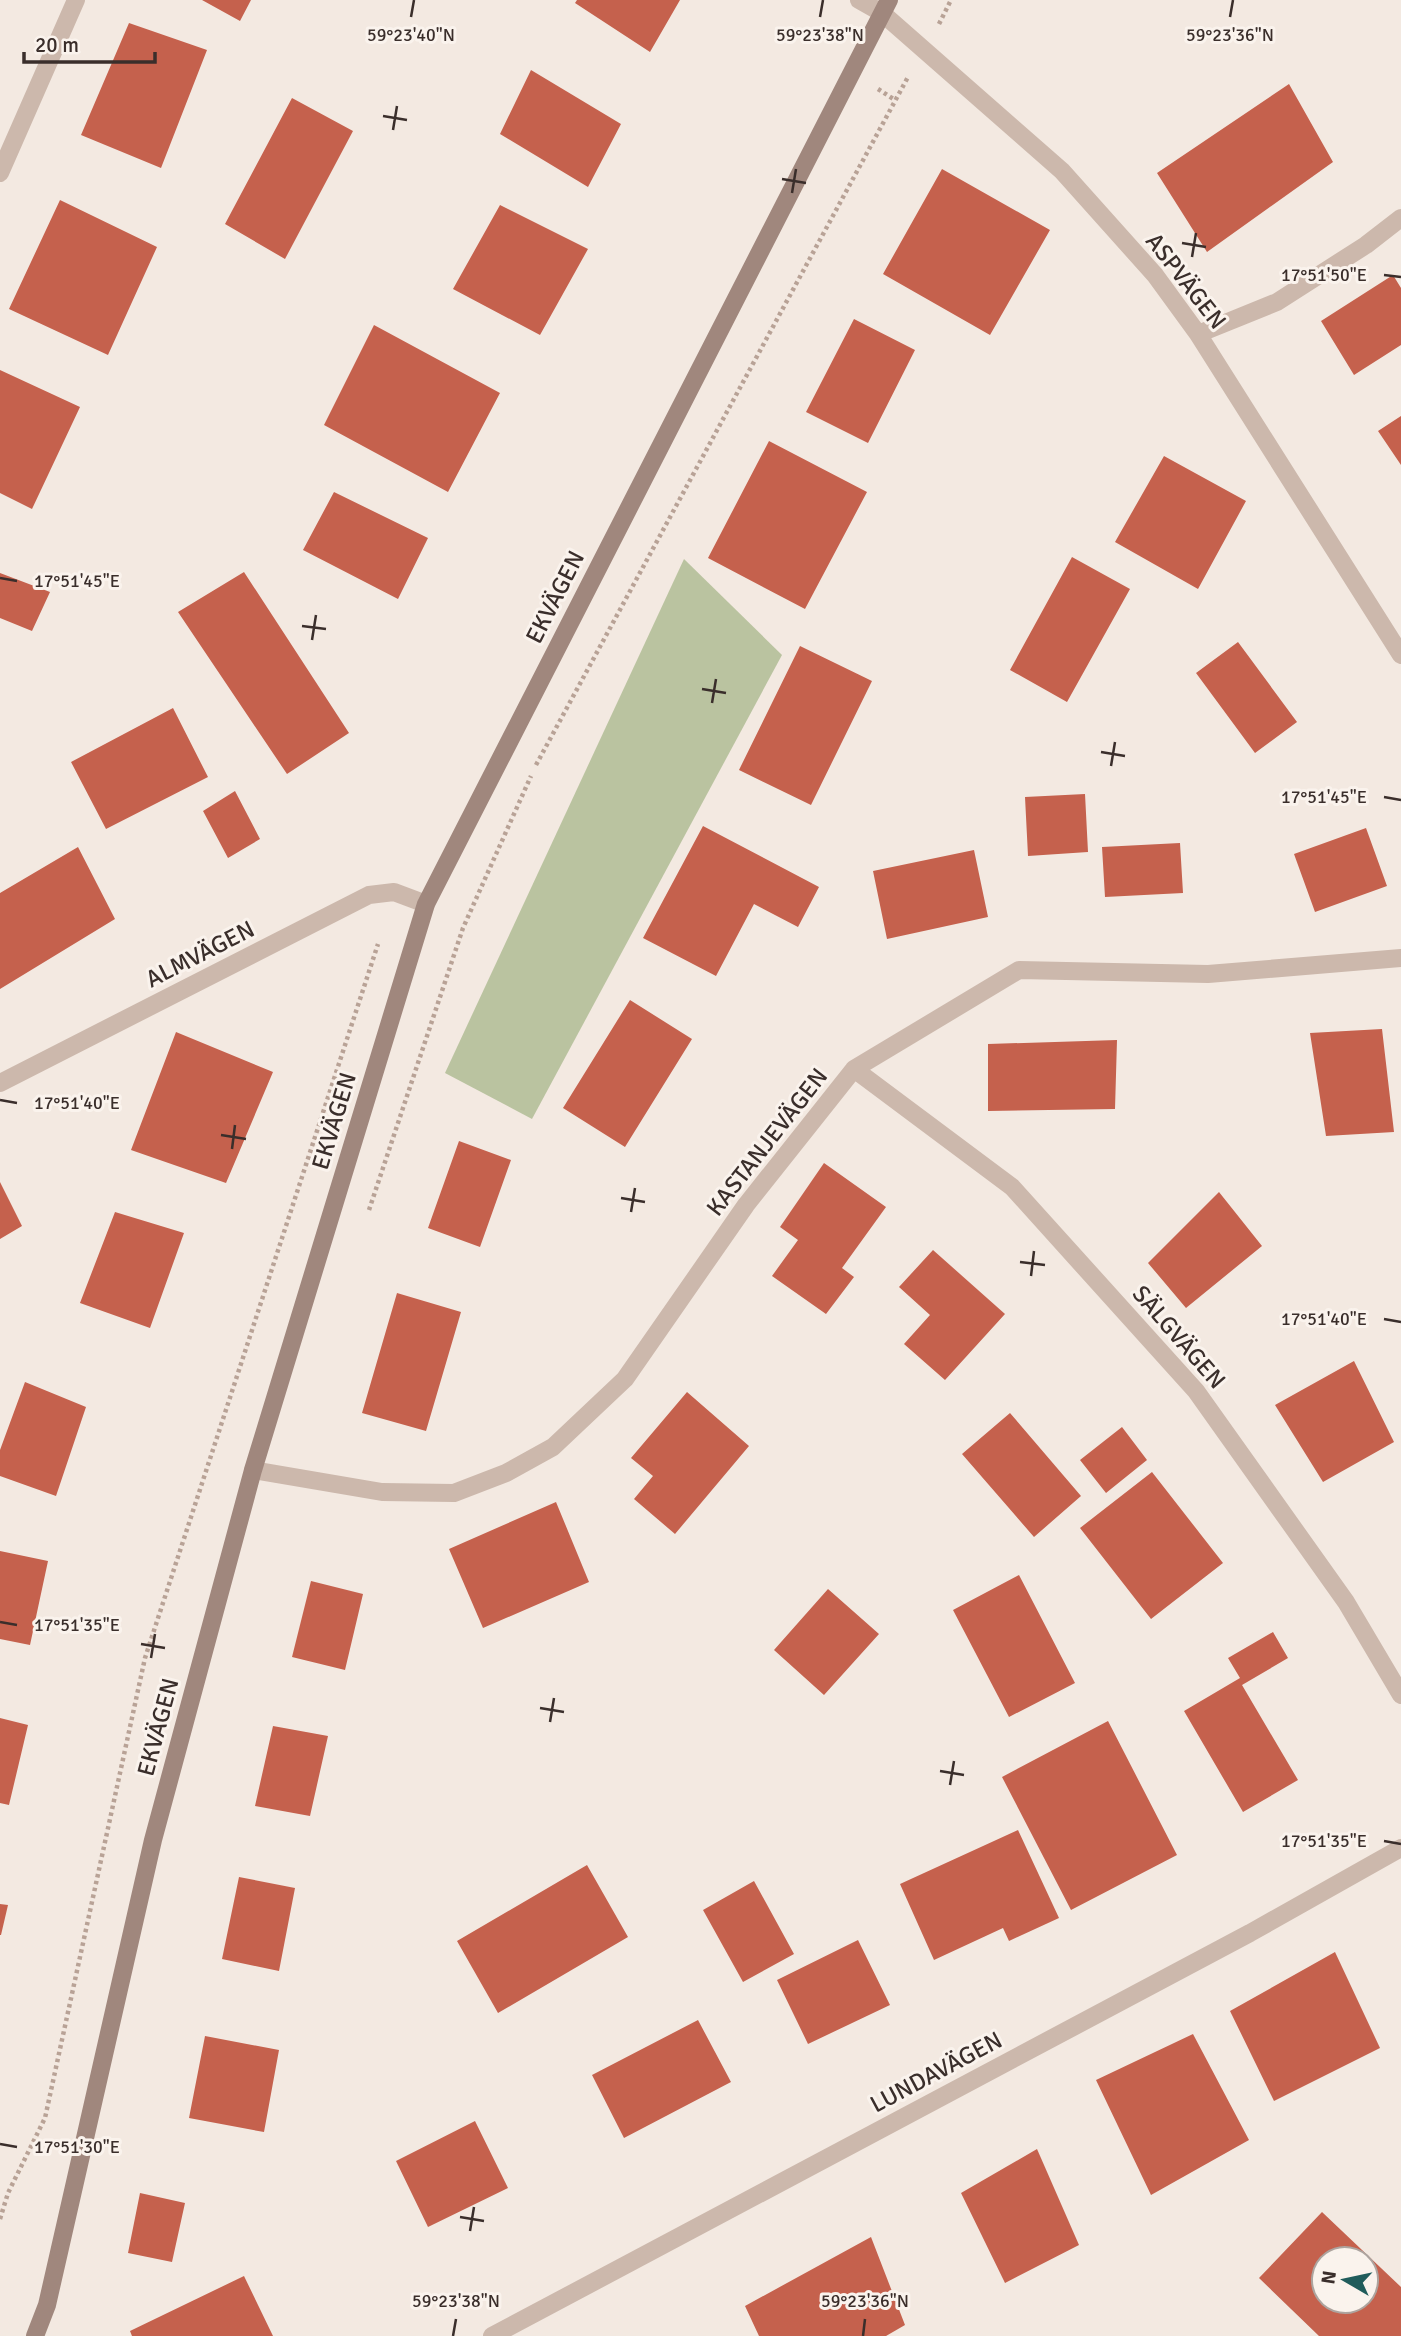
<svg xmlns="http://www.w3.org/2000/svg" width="1401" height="2336" viewBox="0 0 1401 2336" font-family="Signika,sans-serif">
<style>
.green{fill:#bac3a0}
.building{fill:#c5614d;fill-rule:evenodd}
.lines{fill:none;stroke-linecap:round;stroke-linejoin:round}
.path{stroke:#b8a296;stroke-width:4.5;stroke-dasharray:3.5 3.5;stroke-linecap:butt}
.street{stroke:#ccb8ac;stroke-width:18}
.secondary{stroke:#a0877d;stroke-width:18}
.ticks{fill:none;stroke:#3a2e2b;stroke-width:2.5}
.labels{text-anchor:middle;stroke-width:6;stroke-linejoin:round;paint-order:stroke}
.street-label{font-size:24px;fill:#3a2e2b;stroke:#faf3ed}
.ticks-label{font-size:18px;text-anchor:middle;fill:#3a2e2b;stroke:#faf3ed;stroke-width:6;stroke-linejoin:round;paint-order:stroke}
</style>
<rect width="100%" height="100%" fill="#f3e9e1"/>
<!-- green -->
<path class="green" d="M684,559l98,96 -250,464 -87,-46z"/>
<!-- building -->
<path class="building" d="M202,0h49l-11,21z
M577,0h103l-30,52 -75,-49z
M129,23l78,27 -46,118 -80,-33z
M531,70l90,54 -33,63 -88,-53z
M1289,84l44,78 -126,90 -50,-79z
M292,98l61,33 -68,128 -60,-35z
M942,169l108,61 -60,105 -107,-61z
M60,200l97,47 -49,108 -99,-46z
M500,205l88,44 -48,86 -87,-46z
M1393,275l8,13v57l-47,30 -33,-54z
M854,319l61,31 -47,93 -62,-31z
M374,325l126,68 -52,99 -124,-67z
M0,370l80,37 -48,102 -32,-16z
M1401,416v49l-23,-34z
M769,441l98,51 -62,117 -97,-51z
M1164,456l82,45 -48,88 -83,-47z
M334,492l94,46 -30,61 -95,-49z
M1072,557l58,32 -63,113 -57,-32z
M244,572l105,161 -62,41 -109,-162z
M0,573l50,19 -18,39 -32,-13z
M1238,642l59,80 -42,31 -59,-80z
M800,646l72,35 -61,124 -72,-35z
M173,708l35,69 -102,52 -35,-67z
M235,791l25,48 -32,19 -25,-47z
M1085,794l3,58 -60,4 -3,-59z
M703,826l116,61 -21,40 -44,-23 -38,72 -73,-38z
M1366,828l21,58 -72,26 -21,-58z
M1180,843l3,50 -78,4 -3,-50z
M78,847l37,72 -115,70v-96z
M974,850l14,67 -101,22 -14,-68z
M630,1000l62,39 -67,108 -62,-39z
M1382,1029l12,103 -68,4 -16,-103z
M176,1032l97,40 -47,111 -95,-33z
M1117,1040l-2,69 -127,2v-67z
M459,1141l52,19 -31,87 -52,-19z
M824,1163l62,44 -44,61 12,9 -28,37 -54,-38 26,-36 -18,-13z
M0,1182l22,44 -22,13z
M1219,1192l43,54 -76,62 -38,-45z
M115,1212l69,21 -34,95 -70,-25z
M933,1250l72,64 -60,66 -41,-36 26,-29 -31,-28z
M397,1293l64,19 -35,119 -64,-18z
M1354,1361l40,81 -71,40 -48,-77z
M25,1382l61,25 -30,89 -56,-20v-26z
M687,1392l62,54 -74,88 -41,-35 19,-23 -22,-18z
M1010,1413l71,83 -47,41 -72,-83z
M1122,1427l25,33 -41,33 -26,-33z
M1152,1472l71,91 -72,56 -71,-91z
M556,1502l33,80 -106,46 -34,-79z
M0,1551l48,10 -18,84 -30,-6z
M1019,1575l56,108 -66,34 -56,-107z
M311,1581l52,13 -18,76 -53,-13z
M828,1589l51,45 -55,61 -50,-45z
M1273,1632l15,26 -46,27 56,95 -55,32 -59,-101 56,-33 -12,-20z
M0,1718l28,7 -19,80 -9,-2z
M1108,1721l69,134 -106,55 -69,-133z
M273,1726l55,10 -18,80 -55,-10z
M1018,1830l41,88 -50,23 -6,-13 -69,32 -34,-76z
M587,1865l41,72 -130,76 -41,-72z
M239,1877l56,11 -16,83 -57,-12z
M754,1881l40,73 -51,28 -40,-72z
M0,1904l8,1 -7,30h-1z
M858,1940l32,65 -82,39 -31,-64z
M1335,1952l45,96 -106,53 -44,-90z
M698,2020l33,62 -107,56 -32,-63z
M1193,2034l56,106 -98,55 -55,-115z
M205,2036l74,14 -15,82 -75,-14z
M475,2121l33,67 -80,39 -32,-66z
M1037,2149l42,96 -74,38 -44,-90z
M140,2193l45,10 -13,59 -44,-9z
M1322,2212l79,75v49h-82l-60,-58zM1324,2259h42v42h-42z
M871,2237l34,88 -19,11h-127l-14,-30z
M244,2276l29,60h-141l-2,-5z"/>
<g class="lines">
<!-- path -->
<path class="path" d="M939,24l12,-24
M878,89l17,11
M536,765l372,-688
M369,1210l94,-282 68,-152
M0,2219l8,-26 37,-75 100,-460 233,-714"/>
<!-- street -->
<path class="street" d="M859,0l23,13 180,158 93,104 43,59 203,321
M0,173l76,-173
M1198,334l79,-32 89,-57 35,-27
M854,1069l158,118 184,204 150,211 55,93
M0,1083l369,-188 25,-3 32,12
M253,1470l129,22 72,1 52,-20 47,-26 72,-68 121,-174 108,-136 165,-99 189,4 193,-16
M492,2336l758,-403 151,-85"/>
<!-- secondary -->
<path class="secondary" d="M35,2336l12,-31 106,-465 100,-370 173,-566 463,-904"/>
</g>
<!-- ticks -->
<path class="ticks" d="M411,17l3,-17M820,17l3,-17M1230,17l3,-17M383,116l24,4M393,130l4,-24M782,179l24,4M792,193l4,-24M1182,243l24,4M1192,257l4,-24M1384,275l17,2M0,578l17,3M302,626l24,3M312,640l4,-25M702,689l24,4M712,703l4,-24M1101,752l24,4M1111,766l4,-24M1384,797l17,3M0,1100l17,3M221,1135l25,4M232,1149l3,-24M621,1198l24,4M631,1212l4,-24M1020,1262l25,3M1031,1276l3,-25M1384,1319l17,3M0,1622l17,3M141,1644l24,4M151,1658l4,-24M540,1708l24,4M550,1722l4,-24M940,1771l24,4M950,1785l4,-24M1384,1841l17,3M0,2144l17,3M460,2217l24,4M470,2231l4,-24M453,2336l3,-17M863,2336l2,-17"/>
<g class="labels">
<!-- street labels -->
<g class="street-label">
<text transform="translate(1186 281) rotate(52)" y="8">ASPVÄGEN</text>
<text transform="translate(555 597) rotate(-63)" y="8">EKVÄGEN</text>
<text transform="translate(200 954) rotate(-27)" y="8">ALMVÄGEN</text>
<text transform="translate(334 1121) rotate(-73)" y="8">EKVÄGEN</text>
<text transform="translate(767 1142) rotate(-52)" y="8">KASTANJEVÄGEN</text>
<text transform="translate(1179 1337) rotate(49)" y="8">SÄLGVÄGEN</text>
<text transform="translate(158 1727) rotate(-75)" y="8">EKVÄGEN</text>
<text transform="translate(936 2072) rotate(-28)" y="8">LUNDAVÄGEN</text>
</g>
</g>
<g class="ticks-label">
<text x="411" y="41">59°23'40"N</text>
<text x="820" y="41">59°23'38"N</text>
<text x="1230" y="41">59°23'36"N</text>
<text x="1324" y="281">17°51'50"E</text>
<text x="77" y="587">17°51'45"E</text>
<text x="1324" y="803">17°51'45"E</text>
<text x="77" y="1109">17°51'40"E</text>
<text x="1324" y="1325">17°51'40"E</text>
<text x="77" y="1631">17°51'35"E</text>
<text x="1324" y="1847">17°51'35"E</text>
<text x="77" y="2153">17°51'30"E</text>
<text x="456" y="2307">59°23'38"N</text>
<text x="865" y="2307">59°23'36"N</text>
</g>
<!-- north arrow -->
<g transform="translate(1345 2280) rotate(279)"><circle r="33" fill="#faf3ed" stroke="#ada49f" stroke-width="2"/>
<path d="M0-5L12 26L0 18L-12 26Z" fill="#205c5b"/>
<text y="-10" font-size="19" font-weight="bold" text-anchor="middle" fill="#3a2e2b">N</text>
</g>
<!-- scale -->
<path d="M24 52v10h131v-10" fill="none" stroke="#3a2e2b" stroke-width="3.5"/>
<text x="35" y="52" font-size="21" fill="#3a2e2b" stroke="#faf3ed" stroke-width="5" paint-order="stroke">20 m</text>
</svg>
